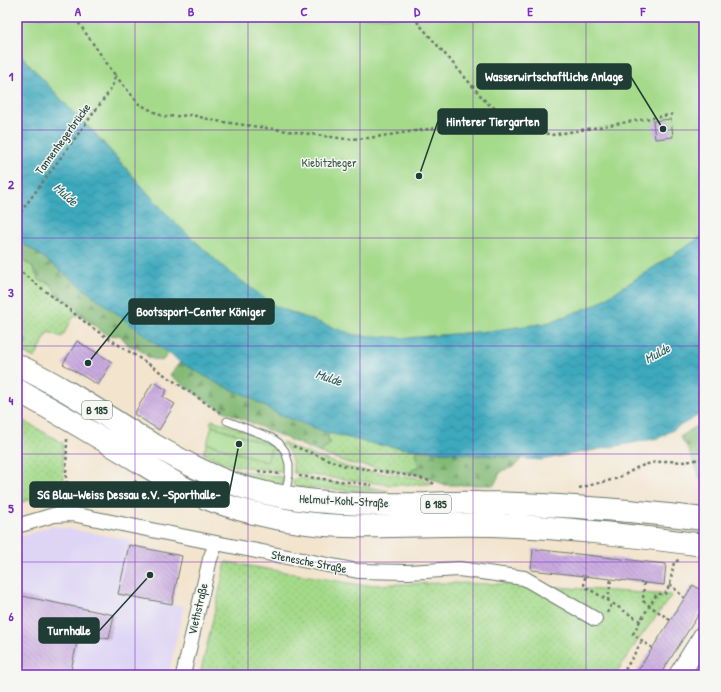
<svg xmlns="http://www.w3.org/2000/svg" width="721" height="692" viewBox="0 0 721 692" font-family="'Patrick Hand',sans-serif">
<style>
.built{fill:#ded5f5}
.grass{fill:url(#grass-dots);stroke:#628c5f}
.forest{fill:url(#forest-firs);stroke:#517c55}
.park{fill:#a4da8a;stroke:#628c5f}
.water{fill:url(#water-waves);stroke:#2e7378}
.building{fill:url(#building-back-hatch)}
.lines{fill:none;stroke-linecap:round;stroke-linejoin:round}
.lane-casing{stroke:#69776a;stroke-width:9}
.street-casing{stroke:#69776a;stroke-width:16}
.secondary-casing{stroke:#69776a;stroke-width:22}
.primary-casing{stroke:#69776a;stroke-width:24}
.path{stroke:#69776a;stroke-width:2.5;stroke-dasharray:3 3;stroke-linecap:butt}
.lane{stroke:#fff;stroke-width:7}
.street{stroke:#fff;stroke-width:14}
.secondary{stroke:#fff;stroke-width:20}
.primary{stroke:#fff;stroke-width:22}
.grid{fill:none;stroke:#7b2cbf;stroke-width:1;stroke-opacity:0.55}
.labels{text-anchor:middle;stroke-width:3;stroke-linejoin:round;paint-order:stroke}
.shield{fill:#f6f6f2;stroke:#60746d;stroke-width:1}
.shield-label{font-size:11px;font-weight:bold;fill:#1f3d34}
.street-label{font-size:12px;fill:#1f3d34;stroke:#f6f6f2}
.park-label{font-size:12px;fill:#3a5c45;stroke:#f6f6f2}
.water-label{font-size:13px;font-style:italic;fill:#285d5d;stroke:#f6f6f2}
.leader{fill:none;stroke:#1f3d34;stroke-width:1.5}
.callout-dot{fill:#1f3d34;stroke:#f6f6f2;stroke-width:1.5}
.callout{fill:#1f3d34;stroke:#1f3d34;stroke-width:1.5}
.callout-label{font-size:13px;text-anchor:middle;font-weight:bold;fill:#fff}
.neatline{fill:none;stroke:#7b2cbf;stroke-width:1.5}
.grid-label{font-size:13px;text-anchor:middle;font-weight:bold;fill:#7b2cbf}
</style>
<defs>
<pattern id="grass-dots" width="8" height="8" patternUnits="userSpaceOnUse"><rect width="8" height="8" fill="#a4da8a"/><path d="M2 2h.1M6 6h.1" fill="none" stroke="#8dbc78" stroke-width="1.8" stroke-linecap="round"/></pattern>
<pattern id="forest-firs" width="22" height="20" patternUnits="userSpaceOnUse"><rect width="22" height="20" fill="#83ba76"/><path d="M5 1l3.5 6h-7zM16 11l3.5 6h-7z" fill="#6b9862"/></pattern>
<pattern id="water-waves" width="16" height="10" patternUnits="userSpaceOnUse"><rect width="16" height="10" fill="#3da9bd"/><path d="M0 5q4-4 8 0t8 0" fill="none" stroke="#338b9a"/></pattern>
<pattern id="building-back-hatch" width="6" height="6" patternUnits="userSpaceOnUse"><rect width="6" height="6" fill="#caabe1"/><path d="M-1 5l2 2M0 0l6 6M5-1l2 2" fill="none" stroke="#a38cb7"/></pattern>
</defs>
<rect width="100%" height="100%" fill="#f6f6f2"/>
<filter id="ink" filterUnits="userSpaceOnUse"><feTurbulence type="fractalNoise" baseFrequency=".025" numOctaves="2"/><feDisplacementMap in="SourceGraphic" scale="8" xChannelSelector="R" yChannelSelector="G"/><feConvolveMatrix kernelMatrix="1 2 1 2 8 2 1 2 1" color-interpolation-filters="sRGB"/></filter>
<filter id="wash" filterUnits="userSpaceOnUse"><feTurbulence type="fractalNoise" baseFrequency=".012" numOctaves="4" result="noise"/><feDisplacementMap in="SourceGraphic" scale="16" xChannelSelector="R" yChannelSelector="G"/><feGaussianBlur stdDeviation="0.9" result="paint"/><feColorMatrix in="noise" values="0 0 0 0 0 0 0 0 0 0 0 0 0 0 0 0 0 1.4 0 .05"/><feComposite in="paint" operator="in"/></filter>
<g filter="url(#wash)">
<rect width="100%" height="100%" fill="#f3e4ce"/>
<!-- built -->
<path class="built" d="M52,526l79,14 -13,54 66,12 -16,69h-151v-137z"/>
<!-- grass -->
<path class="grass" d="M17,258l15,8 7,14 12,4 8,14 18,7 2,9 -7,5 -10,18 -14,-5 -13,26 -16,-7 8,-10 -10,-11z
M17,417l46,26v14l2,48 -32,-7 -16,6z
M212,420c15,5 30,10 45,16 6,2 16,5 20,10 6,7 8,17 8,26l-56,-7 -26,-12 4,-10 60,19 5,-16 -60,-20 -2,-4z
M328,433l46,11 42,6 2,16 -10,7 -60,-10 -28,-10 9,-8z
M282,442l14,7 51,18 19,4 47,6 15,4 5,3 -43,1 -96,-12c-2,-14 -3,-20 -12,-31z
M229,469l54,8 -1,7c-17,-1 -37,-8 -53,-15z
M297,478l73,9 19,4h-32l-62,-4 -2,-3 1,-5z
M226,562l135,23 79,-2 73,1 159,11 -36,48 -21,32h-415z"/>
<!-- forest -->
<path class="forest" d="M17,240l19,12 133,101 -7,8 -13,-3 -11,-10 -9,-2 -9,-11 -12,1 -29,-22 -2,-9 -18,-7 -8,-14 -12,-4 -7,-14 -15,-8z
M17,330l10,11 -8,10 -2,-1z
M180,362l39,22 26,11 33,19 50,19 1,12 -9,8 -96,-42 -28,-17 -26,-19z
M704,421v66l-17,-40 -7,-10z
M416,450l106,8 -8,9 -13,4 -7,14h-49l-16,-7 -21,-5 10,-7z"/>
<!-- park -->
<path class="park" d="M17,17h687v218l-109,70 -48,18 -59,8 -81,7 -52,-3 -32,-11 -48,-18 -48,-36 -56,-51 -75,-85 -24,-23 -55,-60z
M212,426l60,20 -5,16 -60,-19z"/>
<!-- water -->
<path class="water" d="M17,51l55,60 23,23 76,85 56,51 48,36 48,18 32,11 52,3 81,-7 59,-8 48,-18 109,-70v177l-45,26 -118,22 -133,-11 -34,-5 -46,-11 -50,-19 -33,-19 -26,-11 -39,-22 -144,-110 -19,-12z"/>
<g id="blocks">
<!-- building -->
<path class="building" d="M671,119l2,18 -18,2 -2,-18z
M77,341l35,21 -14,23 -35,-21z
M153,382l14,8 -4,7 12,7 -16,26 -25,-16z
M129,545l53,11 -10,48 -54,-10z
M533,549l133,15 -2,21 -133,-15z
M693,585l11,7v14l-44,69h-25z
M17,595l97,20 -5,24 -30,-6 -9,42h-23l-30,-6v-30l4,-18 -4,-1z"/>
</g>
</g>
<g filter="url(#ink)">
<use href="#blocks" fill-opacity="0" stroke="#69776a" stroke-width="1"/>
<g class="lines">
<defs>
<path id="lane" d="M227,421l45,17 7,5 6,8 4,13v11l-4,20"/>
<path id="street" d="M17,526l37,-11 18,-1 144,29 142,28 50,1 51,-3 65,9 71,41
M183,675l27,-116 6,-16"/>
<path id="secondary" d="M679,675l25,-40"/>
<path id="primary" d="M17,365c45,21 86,49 128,75 32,18 63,36 98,47 59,18 121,18 183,17 18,-1 36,-2 54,-1 75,1 150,7 224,16
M17,390c38,21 75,43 113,66 27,16 55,35 86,46 35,12 72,20 109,23 55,4 111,-2 167,0 71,2 141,11 212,20"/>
</defs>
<!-- lane casing -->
<use href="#lane" class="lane-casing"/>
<!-- street casing -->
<use href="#street" class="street-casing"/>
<!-- secondary casing -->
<use href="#secondary" class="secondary-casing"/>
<!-- primary casing -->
<use href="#primary" class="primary-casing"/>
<!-- path -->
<path class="path" d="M413,17l74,86 31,20 33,12 124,-21
M115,75l24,29 25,13 28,-2 24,6 130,18 23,-1 93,-14 56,-1
M17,217l92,-125 4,-8 2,-9 -37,-53v-5
M17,269l77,60 56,36 72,49
M17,419l3,-8
M67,439l-1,39 4,23
M293,446l52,20 67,10 18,5 5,4
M258,471l22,3
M299,476l73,9
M579,488l36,-9 11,-5 12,-7 13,-4 15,-2 20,1 18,-4
M91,504l46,-23
M585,577l-1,9 28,17
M644,583l-1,18 27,19
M670,584l14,14
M608,601l3,-22
M607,613l5,-10 28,18 17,-27h8l5,-10 4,-22 5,-2
M640,621l-7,13 19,14
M622,675l20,-34"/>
<!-- lane -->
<use href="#lane" class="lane"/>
<!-- street -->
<use href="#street" class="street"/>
<!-- secondary -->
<use href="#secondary" class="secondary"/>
<!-- primary -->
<use href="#primary" class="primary"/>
</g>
</g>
<!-- grid -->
<path class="grid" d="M135,17v658M248,17v658M360,17v658M473,17v658M586,17v658M17,130h687M17,238h687M17,346h687M17,454h687M17,562h687"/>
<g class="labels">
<!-- shield labels -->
<g class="shield">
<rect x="82" y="401" width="30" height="18" rx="3"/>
<rect x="421" y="495" width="30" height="18" rx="3"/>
</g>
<g class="shield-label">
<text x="97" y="414">B 185</text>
<text x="436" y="508">B 185</text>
</g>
<!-- street labels -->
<g class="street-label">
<text transform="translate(63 139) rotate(-54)" y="4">Tannenhegerbrücke</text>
<text transform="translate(344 501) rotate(3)" y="4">Helmut-Kohl-Straße</text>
<text transform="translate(309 562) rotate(11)" y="4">Stenesche Straße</text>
<text transform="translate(198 609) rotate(-77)" y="4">Viethstraße</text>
</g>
<!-- park labels -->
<g class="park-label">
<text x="329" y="167">Kiebitzheger</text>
</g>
<!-- water labels -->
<g class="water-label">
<text transform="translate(66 194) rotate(42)" y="5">Mulde</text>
<text transform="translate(657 353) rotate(-28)" y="5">Mulde</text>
<text transform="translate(329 377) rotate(19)" y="5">Mulde</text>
</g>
</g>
<!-- callouts -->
<path class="leader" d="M663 129L631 77M419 176L438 121M88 363L129 312M239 444L229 494M150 575L99 631"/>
<g class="callout-dot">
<circle cx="663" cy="129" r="4"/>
<circle cx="419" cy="176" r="4"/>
<circle cx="88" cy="363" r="4"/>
<circle cx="239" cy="444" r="4"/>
<circle cx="150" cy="575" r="4"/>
</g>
<g class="callout">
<rect x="477" y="64" width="154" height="25" rx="4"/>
<rect x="438" y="109" width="109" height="25" rx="4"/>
<rect x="129" y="299" width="145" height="25" rx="4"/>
<rect x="30" y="482" width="199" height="25" rx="4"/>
<rect x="39" y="618" width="60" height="25" rx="4"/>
</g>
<g class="callout-label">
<text x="554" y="81">Wasserwirtschaftliche Anlage</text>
<text x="493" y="126">Hinterer Tiergarten</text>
<text x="201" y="316">Bootssport-Center Königer</text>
<text x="129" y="499">SG Blau-Weiss Dessau e.V. -Sporthalle-</text>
<text x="69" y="635">Turnhalle</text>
</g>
<!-- margin -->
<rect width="721" height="692" fill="none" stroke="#f6f6f2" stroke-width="44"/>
<rect x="22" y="22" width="677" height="648" class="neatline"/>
<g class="grid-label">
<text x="78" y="16">A</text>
<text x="191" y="16">B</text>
<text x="304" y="16">C</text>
<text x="417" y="16">D</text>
<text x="530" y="16">E</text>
<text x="643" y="16">F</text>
<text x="11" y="81">1</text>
<text x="11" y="189">2</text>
<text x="11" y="297">3</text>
<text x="11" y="405">4</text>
<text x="11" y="513">5</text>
<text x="11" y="621">6</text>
</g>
</svg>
